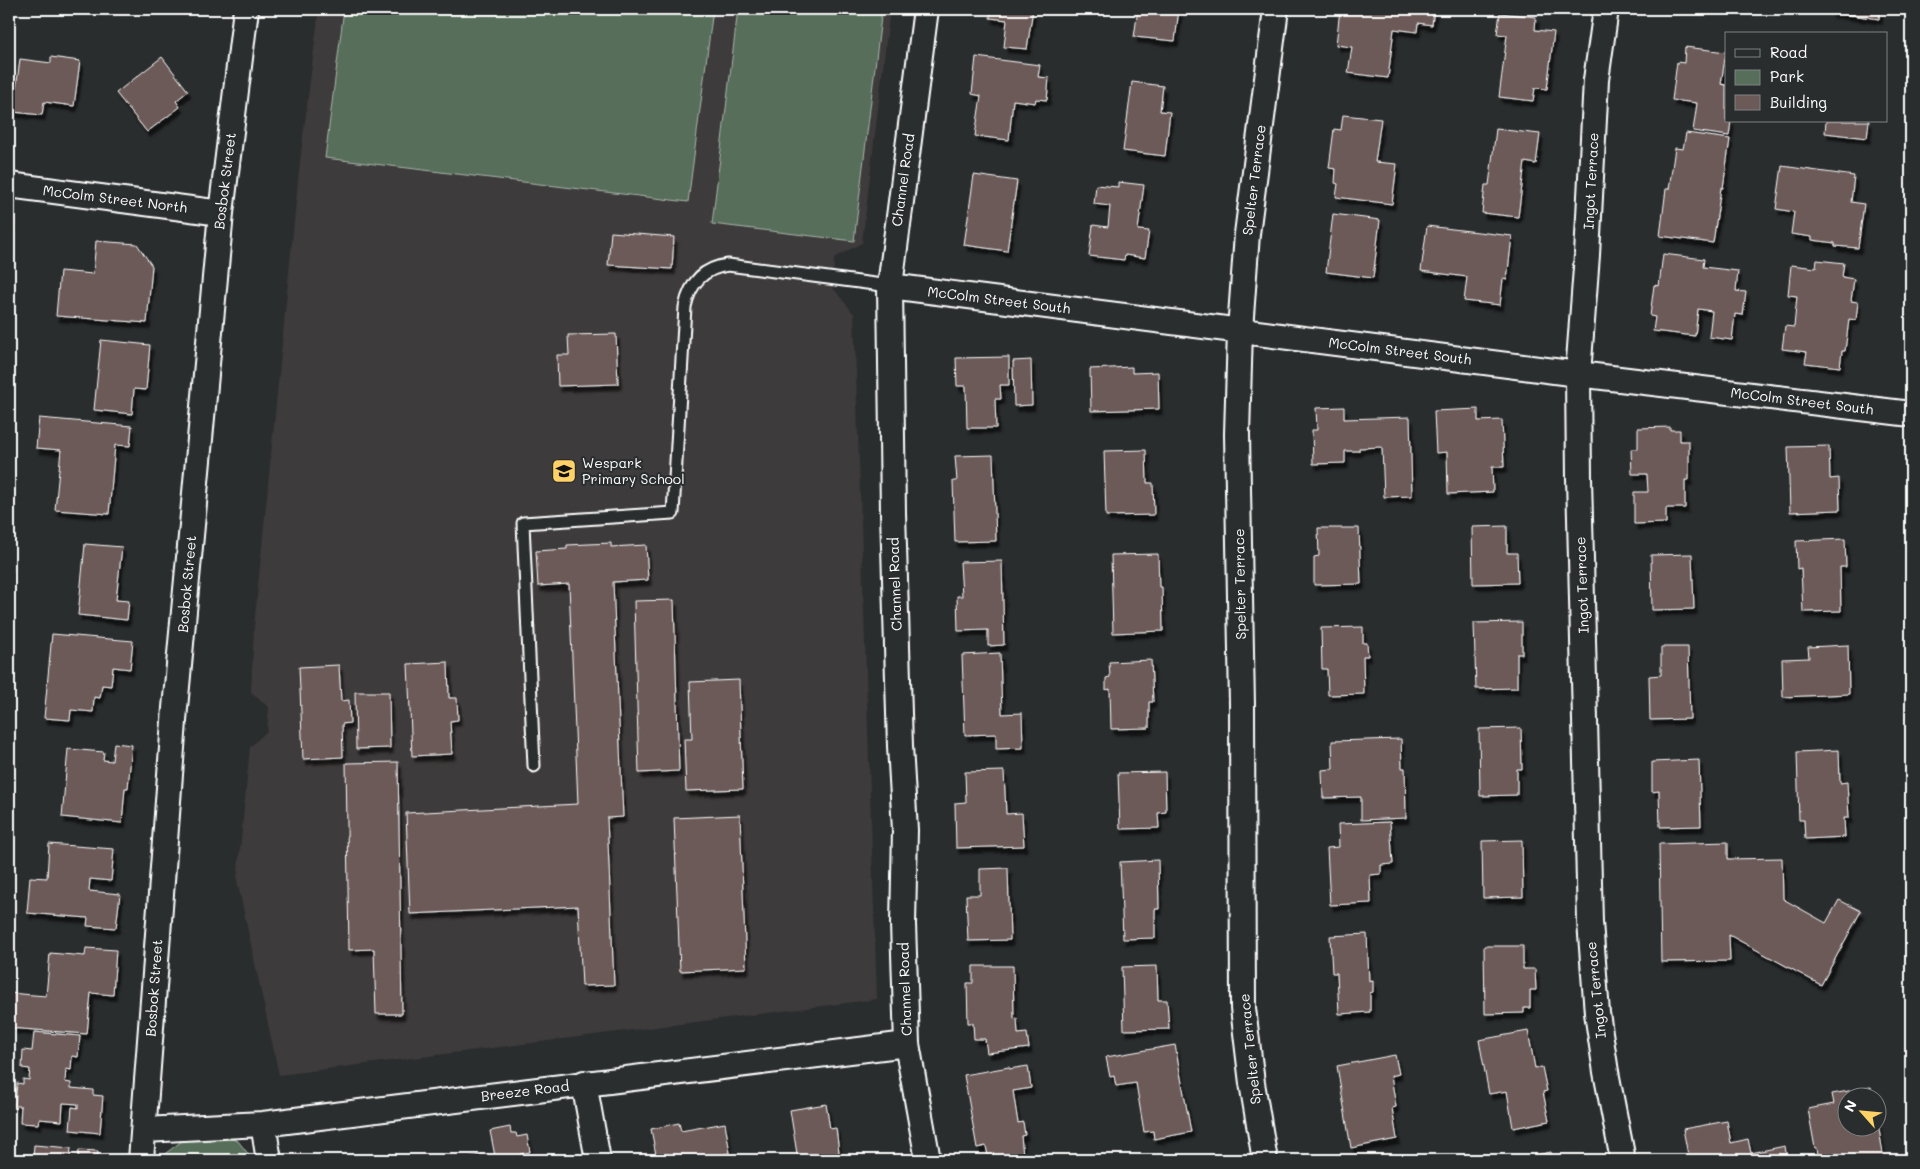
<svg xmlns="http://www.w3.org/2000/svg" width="1920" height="1169" viewBox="0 0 1920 1169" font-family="Mali,sans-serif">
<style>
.built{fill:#3e3a3b}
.green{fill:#576e5a;stroke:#abb6ac}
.building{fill:#6c5a59;stroke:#fff;filter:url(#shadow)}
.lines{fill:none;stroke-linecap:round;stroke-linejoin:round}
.lane-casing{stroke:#fff;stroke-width:15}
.street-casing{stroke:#fff;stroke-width:28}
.lane{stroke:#2a2d2e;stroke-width:11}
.street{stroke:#2a2d2e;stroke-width:24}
.labels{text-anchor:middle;stroke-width:4;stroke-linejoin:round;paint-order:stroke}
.street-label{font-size:14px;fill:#fff;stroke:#2a2d2e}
.poi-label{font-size:14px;fill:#fff;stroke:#2a2d2e;text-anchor:start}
</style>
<defs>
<filter id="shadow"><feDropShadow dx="3" dy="5.5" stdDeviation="1" flood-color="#0009"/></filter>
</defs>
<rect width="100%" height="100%" fill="#2a2d2e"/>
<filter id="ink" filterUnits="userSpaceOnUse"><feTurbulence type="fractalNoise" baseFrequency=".02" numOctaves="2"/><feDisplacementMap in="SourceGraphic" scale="10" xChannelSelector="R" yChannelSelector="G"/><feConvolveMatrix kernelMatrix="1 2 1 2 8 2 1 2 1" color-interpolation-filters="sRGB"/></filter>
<g filter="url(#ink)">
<!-- built -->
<path class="built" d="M319,9h571l-28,234 -28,15 -1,30 21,26 23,685 -598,76 -42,-195 13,-133 17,-16 2,-23 -18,-16 3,-65 46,-466z"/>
<!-- green -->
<path class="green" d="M344,9h369l-25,193 -363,-44z
M738,9h144l-28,232 -142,-17z
M216,1134l22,7 15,19h-89l2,-7 24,-18z"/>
<!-- building -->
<path class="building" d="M991,9h42l-6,40 -23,-2 3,-27 -17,-2z
M1138,9h41l-4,32 -41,-4z
M1340,9h94l-2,16 -14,-2 -1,9 -23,-3 -6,49 -40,-5 4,-26 -16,-2z
M1831,9h49l-1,10 -49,-7z
M1500,13l36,4 -1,13 19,2 -7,57 -12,-1 -2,13 -34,-4 8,-62 -10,-1z
M1685,47l41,5 -5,32 5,1v36h5l-2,15 -36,-5 4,-28 -25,-3 5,-38 7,1z
M51,57l29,4 -6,45 -30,-4 -2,13 -29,-3 7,-53 31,4z
M162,57l26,34 -12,10 4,6 -33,25 -31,-39z
M976,57l64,8 -2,12 11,1 -2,22 -11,-1 -1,4 -22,-3 -4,40 -34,-4 6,-40 -9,-2z
M1132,82l31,4 -3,25 10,1 -5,44 -42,-5z
M1343,115l38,4 -6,43 22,2 -5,40 -56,-7 2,-13 -3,-1 1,-14 -7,-1 5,-39 7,1z
M1826,121h43l-2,17 -42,-5z
M1496,129l44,5 -4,30 -11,-2 -7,55 -36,-4 3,-28h4z
M1686,133l44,6 -7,49h-2l-8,55 -53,-7 6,-47h3l6,-41 8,1z
M1782,166l72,10 -3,26 13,2 -6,44 -23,-2v-3l-23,-3v-3l-21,-3 3,-22 -18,-3z
M974,175l43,6 -10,70 -43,-6z
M1118,182l26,3 -6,45 11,1 -4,27 -20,-3 -1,5 -35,-4 4,-31 15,2 2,-21 -16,-2 2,-19 22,2z
M1333,214l47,6 -7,58 -47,-6z
M9,221h3l-3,47z
M1427,226l85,10 -5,44 -4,-1 -3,26 -36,-4 3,-24 -46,-6z
M611,232l63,5 -2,32 -64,-4z
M96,241l41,3 15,22 -5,57 -91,-7 4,-45 33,3z
M1663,254l41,5 -1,8 35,4 -2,20 10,1 -3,23 -8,-1 -3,26 -23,-3 3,-26 -14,-2 -3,27 -42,-5 2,-14 -5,-1 4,-31 5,1z
M1817,260l27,3 -2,14 12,2 -3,22 7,1 -2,18 -7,-1 -4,32h-3l-2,16 -35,-4 2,-11 -25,-3 3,-23 9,1 3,-31 -9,-1 3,-30 25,3z
M616,334l2,50 -60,2 -1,-31h12l-1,-20z
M101,340l49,5 -4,45 -12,-1 -2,25 -38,-4z
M1009,357v28h-9l1,14h-6l1,29h-29l-1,-42h-9l-1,-28z
M1031,360l1,45 -18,1 -1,-45z
M1132,367v6l26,-1 1,37 -68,2 -1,-42z
M1344,407v12l66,-2 2,79 -28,1 -2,-50 -23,1v3h-14v12l-32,1 -1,-34h5l-1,-22z
M1478,409v12l24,-1 2,47h-12l1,25 -45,2 -1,-42 -11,1 -2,-42z
M39,418l93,8 -2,20 -15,-1 -6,69 -54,-4 6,-60 -25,-2z
M1670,427v3h10v11h9v39h-4v28h-19v15l-32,1v-32h14l-1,-18h-15l-1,-25h7v-21z
M1829,446l1,33 9,-1 1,32 -50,2 -2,-65z
M1146,450l1,33h6l1,32 -48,1 -2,-65z
M993,455l3,86 -41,1 -2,-61h4l-2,-25z
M1507,526v27h10l1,30 -45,1 -1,-57z
M1318,528h41l2,56 -47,1v-28l5,-1z
M1845,539l1,28h-6l1,44 -38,1 -2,-44 -4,1 -1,-28z
M611,543v4l35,-2 2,35 -35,2 10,235 -16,1 7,167 -32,1 -4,-80 -168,8 -4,-101 172,-9 -9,-220 -31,2 -2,-35 31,-2v-4z
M85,544l37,3 -6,53 13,1 -2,19 -49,-5z
M1158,554l1,33h3l1,44 -50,2 -2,-78z
M1692,554l2,55 -42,1 -1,-55z
M1002,561l2,84 -16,1v-16l-30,1 -1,-35h5l-2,-34z
M9,568h2l-2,24z
M674,600l5,171 -40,2 -5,-172z
M1522,622v32h-5v34l-41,1 -2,-66z
M1363,627v16h4l1,13h-5l1,38 -36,1 -1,-26h-5l-1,-41z
M52,634l81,7 -3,28 -17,-2 -2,19 -9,-1 -2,13 -6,-1 -1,15 -22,-2 -1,10 -26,-2z
M1848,645l1,49 -66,3 -1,-38 27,-1 -1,-11z
M1661,647h27l2,72 -40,1 -1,-44 12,-1z
M1000,653l2,61 20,-1 1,35 -27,1v-15l-31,1 -3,-80z
M1151,660l2,42h-4v26l-38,1 -1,-40 -4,1v-12l4,-1 -1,-15z
M448,662l1,36h8l1,22 -8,1 2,33 -40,2 -4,-92z
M339,665l2,36 8,-1 1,23 -8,1 1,33 -40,2 -4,-92z
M739,680l4,109 -57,2 -2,-52h8l-2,-57z
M355,692h34l1,56 -34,1z
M1521,728l1,41h-5v26l-37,1 -1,-67z
M1401,739l1,29h3l1,50 -45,2v-23l-38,1 -1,-28 11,-1 -1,-28z
M114,743l18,2 -4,43h-3l-3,35 -60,-6 6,-68 36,3 -1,8 9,1z
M1839,750l1,33 7,-1 2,36h-5l1,19 -40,2 -1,-19h-5l-2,-68z
M1699,760l2,66 -41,1 -1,-36 -7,1v-30z
M398,762l4,252h-26l-2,-65 -25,1 -3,-187z
M1004,771l2,43 16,-1 2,33 -68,2 -1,-45 11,-1 -1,-30z
M1165,772l1,40 -8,1 1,15 -39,1 -2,-56z
M740,815l6,153 -66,3 -6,-153z
M1390,822l3,42 -12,1v9l-11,1 1,28 -41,2 -3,-57 12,-1 -1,-23z
M1522,840l1,57 -40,1 -1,-57z
M1728,842v17l54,-1 1,41 43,24 13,-23 22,11 -40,74 -92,-50 1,26 -69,1 -2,-118z
M49,844l65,5 -3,32 -21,-2 -1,12 31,3 -4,34 -29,-2 1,-8 -61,-5 3,-36 17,1z
M1158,860l1,49h-4v29l-32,1 -3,-77z
M1008,868l2,72 -42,1 -2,-46h14v-26z
M1367,934l2,48 4,-1v11l-3,1v19l-31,2 -2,-41h-5l-2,-37z
M1484,946h39v23h12l1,21h-6v18h-6v5l-39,1z
M86,948l30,2 -3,45 -22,-2 -4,41 -78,-6v-35l37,3 4,-43 35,3z
M973,966h40l1,53 3,-1 1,16 9,-1 2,15 -42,5 -2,-14h-11l-1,-16h-5l-1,-40h6z
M1157,966l1,34h9l2,29 -45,1 -2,-63z
M1528,1031l7,37 7,-1 5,24 -4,1 6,29 -36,7 -6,-37 -18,3 -10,-54z
M34,1032l46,4 -2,21 -6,-1 -1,14 -5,-1 -1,13 6,1v5l22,2v5l10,1 -3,37 -30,-3 2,-23 6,1v-4l-15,-1 -1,18 -23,-2 -1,5 -18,-1 1,-17h-6l2,-23 6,1v-5l6,1 1,-11 -8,-1 1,-18 9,1z
M1175,1045l16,87 -37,7 -1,-8 -9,1 -8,-49 -20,3 -2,-10 -4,1 -4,-20z
M1395,1055l4,19 -8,2 5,31 -4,1 5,31 -46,9 -14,-82z
M1028,1066l3,22 -18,3 5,32 5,-1 2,13 -4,1 2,19 -34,5 -3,-14 -9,2 -13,-73 45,-8v2z
M1871,1087l2,9h-25v30h30v-3l6,37h-65l-2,-12h-2l-7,-39 26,-5 -2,-10z
M826,1104l4,25 6,-1 4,32h-42l-8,-50z
M1727,1121l4,22 17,-4 3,14 34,-7 2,14h-98l-6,-31z
M679,1123l2,8 44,-8 5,30 -6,1 1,6h-68l-6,-31z
M510,1127l1,6h5l1,4 10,-2 3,17 -10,2 1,6h-58l-1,-1 19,-4 1,4 13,-3 -5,-25z
M34,1145l37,3 -1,10 8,1 1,-9 19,1 -1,9h-64z
M1551,1152l1,8h-35l-1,-1z
M353,1155l1,5h-21v-1z"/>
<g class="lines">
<defs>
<path id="lane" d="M534,766l-11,-243 150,-10 12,-206c5,-24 18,-39 43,-42l162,21"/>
<path id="street" d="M926,9l-36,277 3,227 7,233 5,84 -2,94 4,120 21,116
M1606,9l-10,71 -9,175 -9,119 1,104 11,444 7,91 9,59 17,88
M9,185l212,28
M890,286l688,88 333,40
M584,1083l14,77
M263,1124l6,36
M144,1130l119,-6 644,-80
M141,1160l34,-452 46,-495 25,-204
M1265,1160l-13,-77 -9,-75 -1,-303 -5,-271 3,-104 7,-96 29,-225"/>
</defs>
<!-- lane casing -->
<use href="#lane" class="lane-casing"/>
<!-- street casing -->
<use href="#street" class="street-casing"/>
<!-- lane -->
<use href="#lane" class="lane"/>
<!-- street -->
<use href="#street" class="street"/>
</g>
</g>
<!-- icons -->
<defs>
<symbol id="school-square" viewBox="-11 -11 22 22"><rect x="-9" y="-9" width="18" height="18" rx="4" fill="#ffd166" stroke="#2a2d2e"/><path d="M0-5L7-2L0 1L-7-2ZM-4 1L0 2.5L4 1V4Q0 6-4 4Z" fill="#111"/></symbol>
</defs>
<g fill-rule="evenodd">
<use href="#school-square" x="550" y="457" width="28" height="28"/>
</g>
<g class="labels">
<!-- street labels -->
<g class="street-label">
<text transform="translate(903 180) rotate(-82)" y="5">Channel Road</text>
<text transform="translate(1254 180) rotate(-83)" y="5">Spelter Terrace</text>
<text transform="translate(225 181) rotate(-83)" y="5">Bosbok Street</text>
<text transform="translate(1591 181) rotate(-87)" y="5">Ingot Terrace</text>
<text transform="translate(115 199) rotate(7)" y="5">McColm Street North</text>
<text transform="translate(999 300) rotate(7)" y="5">McColm Street South</text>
<text transform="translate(1400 351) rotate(7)" y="5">McColm Street South</text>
<text transform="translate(1802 401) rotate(7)" y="5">McColm Street South</text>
<text transform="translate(187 584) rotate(-85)" y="5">Bosbok Street</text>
<text transform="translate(895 584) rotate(-92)" y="5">Channel Road</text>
<text transform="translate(1240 584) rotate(-91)" y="5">Spelter Terrace</text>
<text transform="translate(1582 585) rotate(-92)" y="5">Ingot Terrace</text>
<text transform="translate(154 988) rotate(-86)" y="5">Bosbok Street</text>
<text transform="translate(905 989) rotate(-92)" y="5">Channel Road</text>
<text transform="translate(1596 990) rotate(-96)" y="5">Ingot Terrace</text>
<text transform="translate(1250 1049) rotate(-96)" y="5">Spelter Terrace</text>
<text transform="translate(525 1091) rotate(-7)" y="5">Breeze Road</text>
</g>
<!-- poi labels -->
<g class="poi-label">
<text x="582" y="468">Wespark<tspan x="582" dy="16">Primary School</tspan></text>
</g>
</g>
<!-- margin -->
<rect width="1920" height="1169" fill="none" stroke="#2a2d2e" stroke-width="30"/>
<rect x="15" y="15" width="1890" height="1139" fill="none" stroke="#fff" stroke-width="2" filter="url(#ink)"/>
<!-- legend -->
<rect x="1725" y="32" width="162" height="90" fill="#2a2d2e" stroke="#7f8182"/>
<rect x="1735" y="49" width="25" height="8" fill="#2a2d2e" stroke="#7f8182"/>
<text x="1770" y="58" font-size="15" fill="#ffffff">Road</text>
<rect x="1735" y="70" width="25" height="15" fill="#576e5a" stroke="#7f8182"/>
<text x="1770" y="82" font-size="15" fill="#ffffff">Park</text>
<rect x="1735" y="95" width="25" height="15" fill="#6c5a59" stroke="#7f8182"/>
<text x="1770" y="108" font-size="15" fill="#ffffff">Building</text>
<!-- north arrow -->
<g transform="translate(1862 1112) rotate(297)"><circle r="24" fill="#2a2d2e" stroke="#7f8182"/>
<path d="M0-4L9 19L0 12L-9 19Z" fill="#ffd166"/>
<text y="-8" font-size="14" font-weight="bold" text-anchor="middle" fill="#ffffff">N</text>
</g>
</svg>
